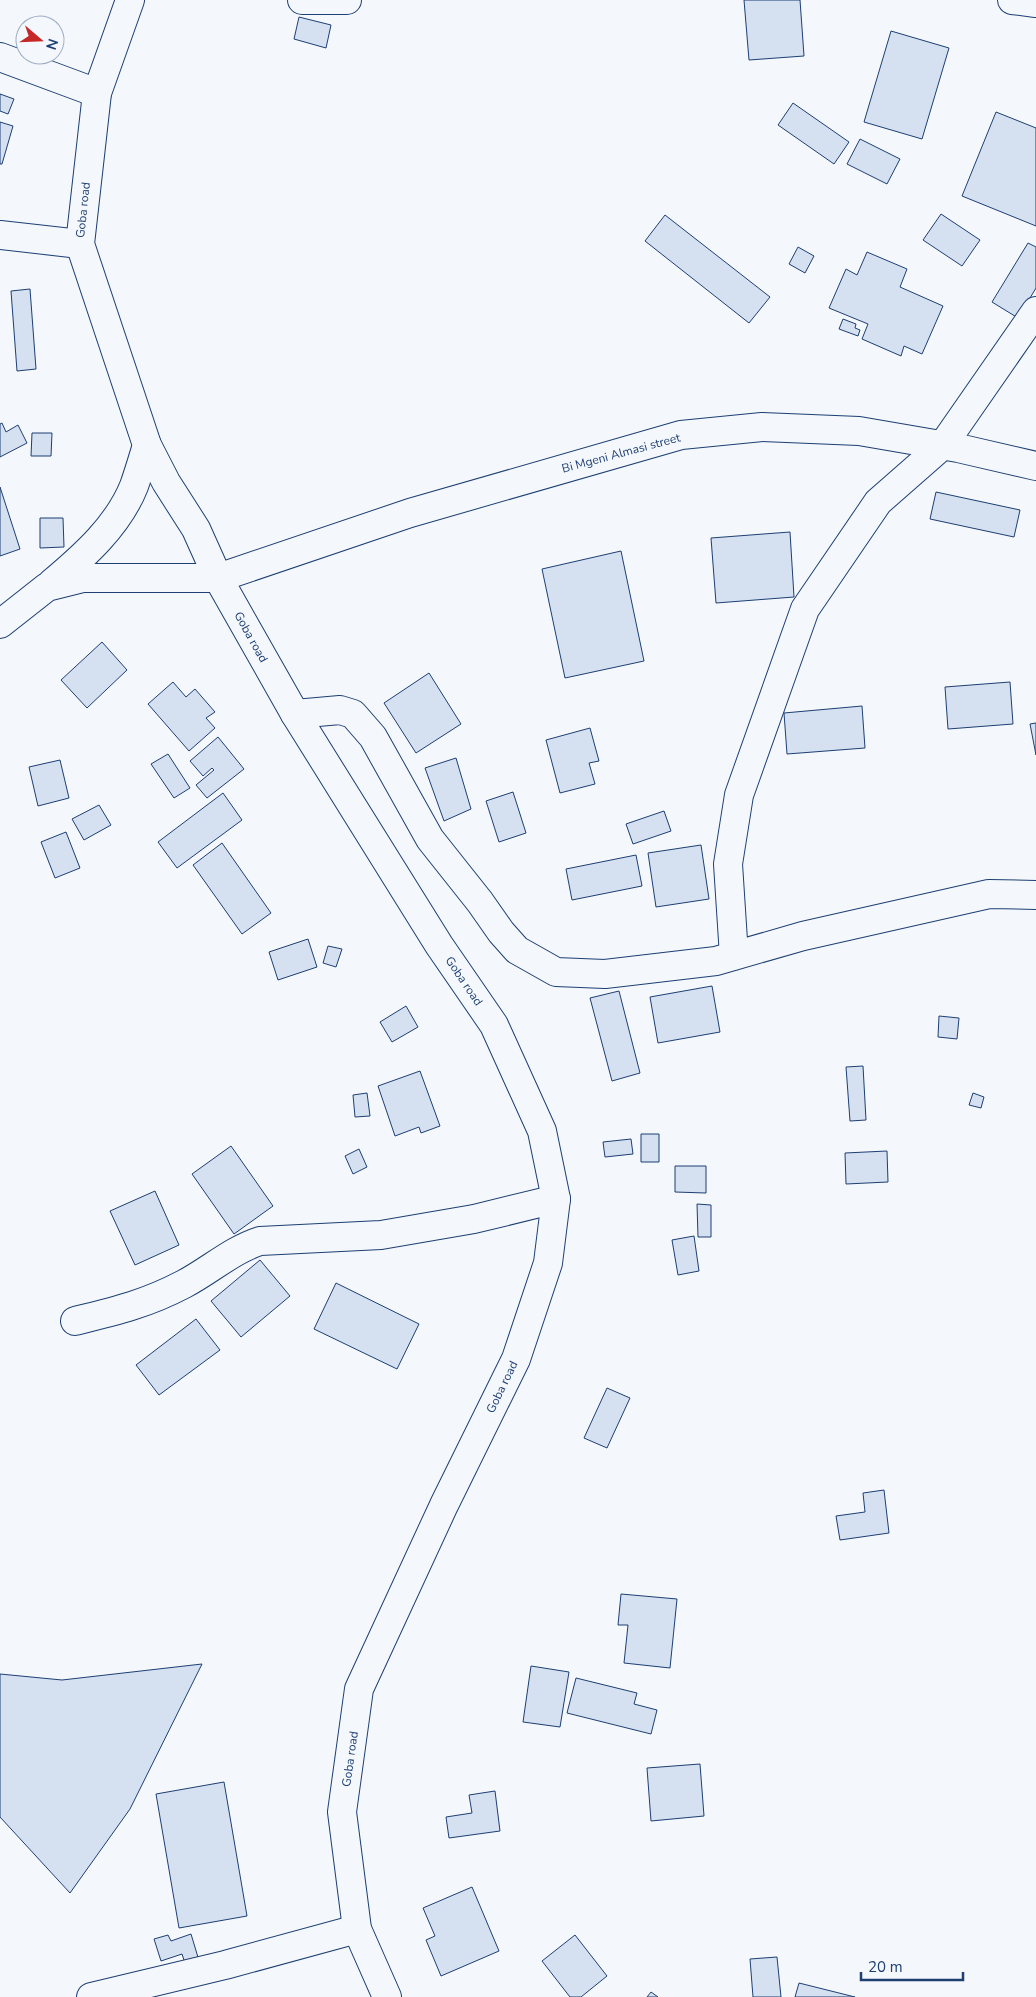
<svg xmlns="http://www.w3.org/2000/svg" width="1036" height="1997" viewBox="0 0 1036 1997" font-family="'Nunito Sans',sans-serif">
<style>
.building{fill:#d5e0f0;stroke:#1d3f73}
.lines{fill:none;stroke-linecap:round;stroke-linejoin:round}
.street-casing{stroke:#1d3f73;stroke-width:30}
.secondary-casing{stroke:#1d3f73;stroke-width:30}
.street{stroke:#f4f7fb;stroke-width:28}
.secondary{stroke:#f4f7fb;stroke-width:28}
.labels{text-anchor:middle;stroke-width:4;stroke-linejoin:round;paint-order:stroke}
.street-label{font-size:12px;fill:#1d3f73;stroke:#f4f7fb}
</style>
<rect width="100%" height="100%" fill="#f4f7fb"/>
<!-- building -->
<path class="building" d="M744,0h56l4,56 -55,4z
M299,17l32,8 -5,23 -32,-9z
M891,31l58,17 -27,91 -58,-17z
M0,94l14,5 -6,15 -8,-3z
M793,103l56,39 -15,22 -56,-39z
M996,112l40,16v98l-74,-30z
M0,122l13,4 -11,38h-2z
M860,139l40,20 -13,25 -40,-20z
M941,214l39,26 -18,26 -39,-26z
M665,215l105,82 -21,26 -104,-82z
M1028,243l8,4v41l-18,30 -26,-16z
M798,247l16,9 -9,17 -16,-9z
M867,252l40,17 -7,18 43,19 -21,48 -18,-8 -3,10 -39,-17 6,-15 -39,-16 17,-39 11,6z
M30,289l6,80 -19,2 -6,-80z
M843,319l13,5 -1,4 5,2 -2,6 -19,-7z
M2,423l4,9 12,-7 9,18 -27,14v-33z
M32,433h20l-1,23h-20z
M0,487l20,62 -20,7z
M936,492l84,18 -6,27 -84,-18z
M40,518h23l1,29 -24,1z
M790,532l4,65 -78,6 -5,-65z
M621,551l23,110 -79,17 -23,-109z
M102,642l25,28 -40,38 -26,-28z
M429,673l32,51 -45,29 -32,-50z
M173,682l13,15 9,-8 20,23 -9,6 9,10 -26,23 -41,-47z
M1010,682l3,42 -65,5 -3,-42z
M862,706l3,42 -78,6 -3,-41z
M1036,723v32l-6,-31z
M590,728l9,33 -10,2 6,21 -35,9 -14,-53z
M218,737l26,32 -37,29 -11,-13 18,-15 -2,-2 -9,8 -13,-15z
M168,754l22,34 -16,10 -23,-34z
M456,758l15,51 -27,12 -19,-53z
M60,760l9,38 -31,8 -9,-39z
M513,792l13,41 -27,9 -13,-41z
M223,793l19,27 -65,48 -19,-26z
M99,805l12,20 -27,15 -12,-21z
M664,811l7,20 -38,13 -7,-20z
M66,832l14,36 -25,10 -14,-36z
M222,843l49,70 -29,21 -49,-69z
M701,845l8,54 -53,8 -8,-54z
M636,855l6,31 -70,14 -6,-31z
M308,939l9,28 -39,13 -9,-28z
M328,946l14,3 -6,18 -13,-4z
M712,986l8,46 -62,11 -8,-46z
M619,991l21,82 -28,8 -22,-83z
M406,1006l12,21 -26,15 -12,-20z
M939,1016l20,2 -2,21 -19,-2z
M863,1066l3,54 -16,1 -4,-54z
M420,1071l20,55 -19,7 -2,-6 -24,9 -17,-50z
M367,1093l3,23 -15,1 -2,-22z
M973,1093l11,4 -3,11 -12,-3z
M641,1134h18v28h-18z
M631,1139l2,15 -28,3 -2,-15z
M231,1146l42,60 -39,28 -42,-60z
M359,1149l8,18 -14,7 -8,-18z
M887,1151l1,31 -42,2 -1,-31z
M675,1166h31v27l-31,-1z
M155,1191l24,54 -44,20 -25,-54z
M697,1204l14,1v32h-13z
M694,1236l5,35 -21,4 -6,-35z
M260,1260l30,36 -49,41 -30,-36z
M336,1283l83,41 -22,45 -83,-40z
M196,1319l24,31 -61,45 -23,-30z
M607,1388l23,10 -23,50 -23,-10z
M884,1490l5,43 -49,7 -4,-24 29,-4 -2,-19z
M621,1594l56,5 -7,69 -46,-5 4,-38h-10z
M202,1664l-72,145 -60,84 -70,-76v-143l62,6z
M531,1666l38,6 -9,55 -37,-5z
M576,1678l61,15 -3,11 23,6 -6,24 -84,-21z
M700,1764l4,52 -53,5 -4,-53z
M224,1782l23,134 -68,12 -23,-134z
M495,1791l5,40 -51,7 -3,-21 26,-4 -3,-18z
M472,1887l27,64 -58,25 -15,-36 9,-4 -12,-28z
M191,1934l9,30 -13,5 -5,-15 -21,7 -7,-22 14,-4 3,6z
M575,1935l32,41 -26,21h-11l-28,-36z
M777,1957l4,40h-28l-3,-38z
M799,1983l56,14h-60z
M651,1992l7,5h-11z"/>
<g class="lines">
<defs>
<path id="street" d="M302,0h45
M1012,0l24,3
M0,57l97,36
M0,235l80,9
M52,583c32,-27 66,-57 82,-97 5,-14 9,-28 13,-41
M0,624l47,-37 36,-9h135l192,-65 271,-78 81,-8 97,4 99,17 78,18
M295,714l45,-4 13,4 20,23 57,102 50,63 21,30 16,18 39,22 49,2 111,-13 87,-25 186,-42 47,1
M734,956l-6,-92 11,-69 66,-186 73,-107 65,-57 93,-134
M75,1321c41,-10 71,-17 109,-37 25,-13 48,-34 76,-43l121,-6 93,-16 82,-20
M91,1997l134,-32 132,-36"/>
<path id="secondary" d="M130,0l-33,93 -17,151 67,201 19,37 30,47 22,49 77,136 144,231 55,80 48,106 14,68 -8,64 -32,96 -72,146 -85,184 -17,123 15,117 30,68"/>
</defs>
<!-- street casing -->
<use href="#street" class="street-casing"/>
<!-- secondary casing -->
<use href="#secondary" class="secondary-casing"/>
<!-- street -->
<use href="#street" class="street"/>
<!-- secondary -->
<use href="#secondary" class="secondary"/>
</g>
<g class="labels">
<!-- street labels -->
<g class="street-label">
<text transform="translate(83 210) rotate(-84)" y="4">Goba road</text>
<text transform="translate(621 453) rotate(-15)" y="4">Bi Mgeni Almasi street</text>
<text transform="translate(251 637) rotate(61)" y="4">Goba road</text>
<text transform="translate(464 981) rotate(56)" y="4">Goba road</text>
<text transform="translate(502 1387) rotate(-64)" y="4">Goba road</text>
<text transform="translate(350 1759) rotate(-82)" y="4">Goba road</text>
</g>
</g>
<!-- north arrow -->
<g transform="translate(40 40) rotate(109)"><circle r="24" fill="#f4f7fb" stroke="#9eadc5"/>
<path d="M0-4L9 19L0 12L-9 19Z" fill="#c62828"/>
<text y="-8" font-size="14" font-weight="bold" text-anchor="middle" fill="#1d3f73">N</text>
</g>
<!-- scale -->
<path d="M861 1972v8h102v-8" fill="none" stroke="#1d3f73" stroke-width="2.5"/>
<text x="868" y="1972" font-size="15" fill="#1d3f73" stroke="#f4f7fb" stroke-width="4" paint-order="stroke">20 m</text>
</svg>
